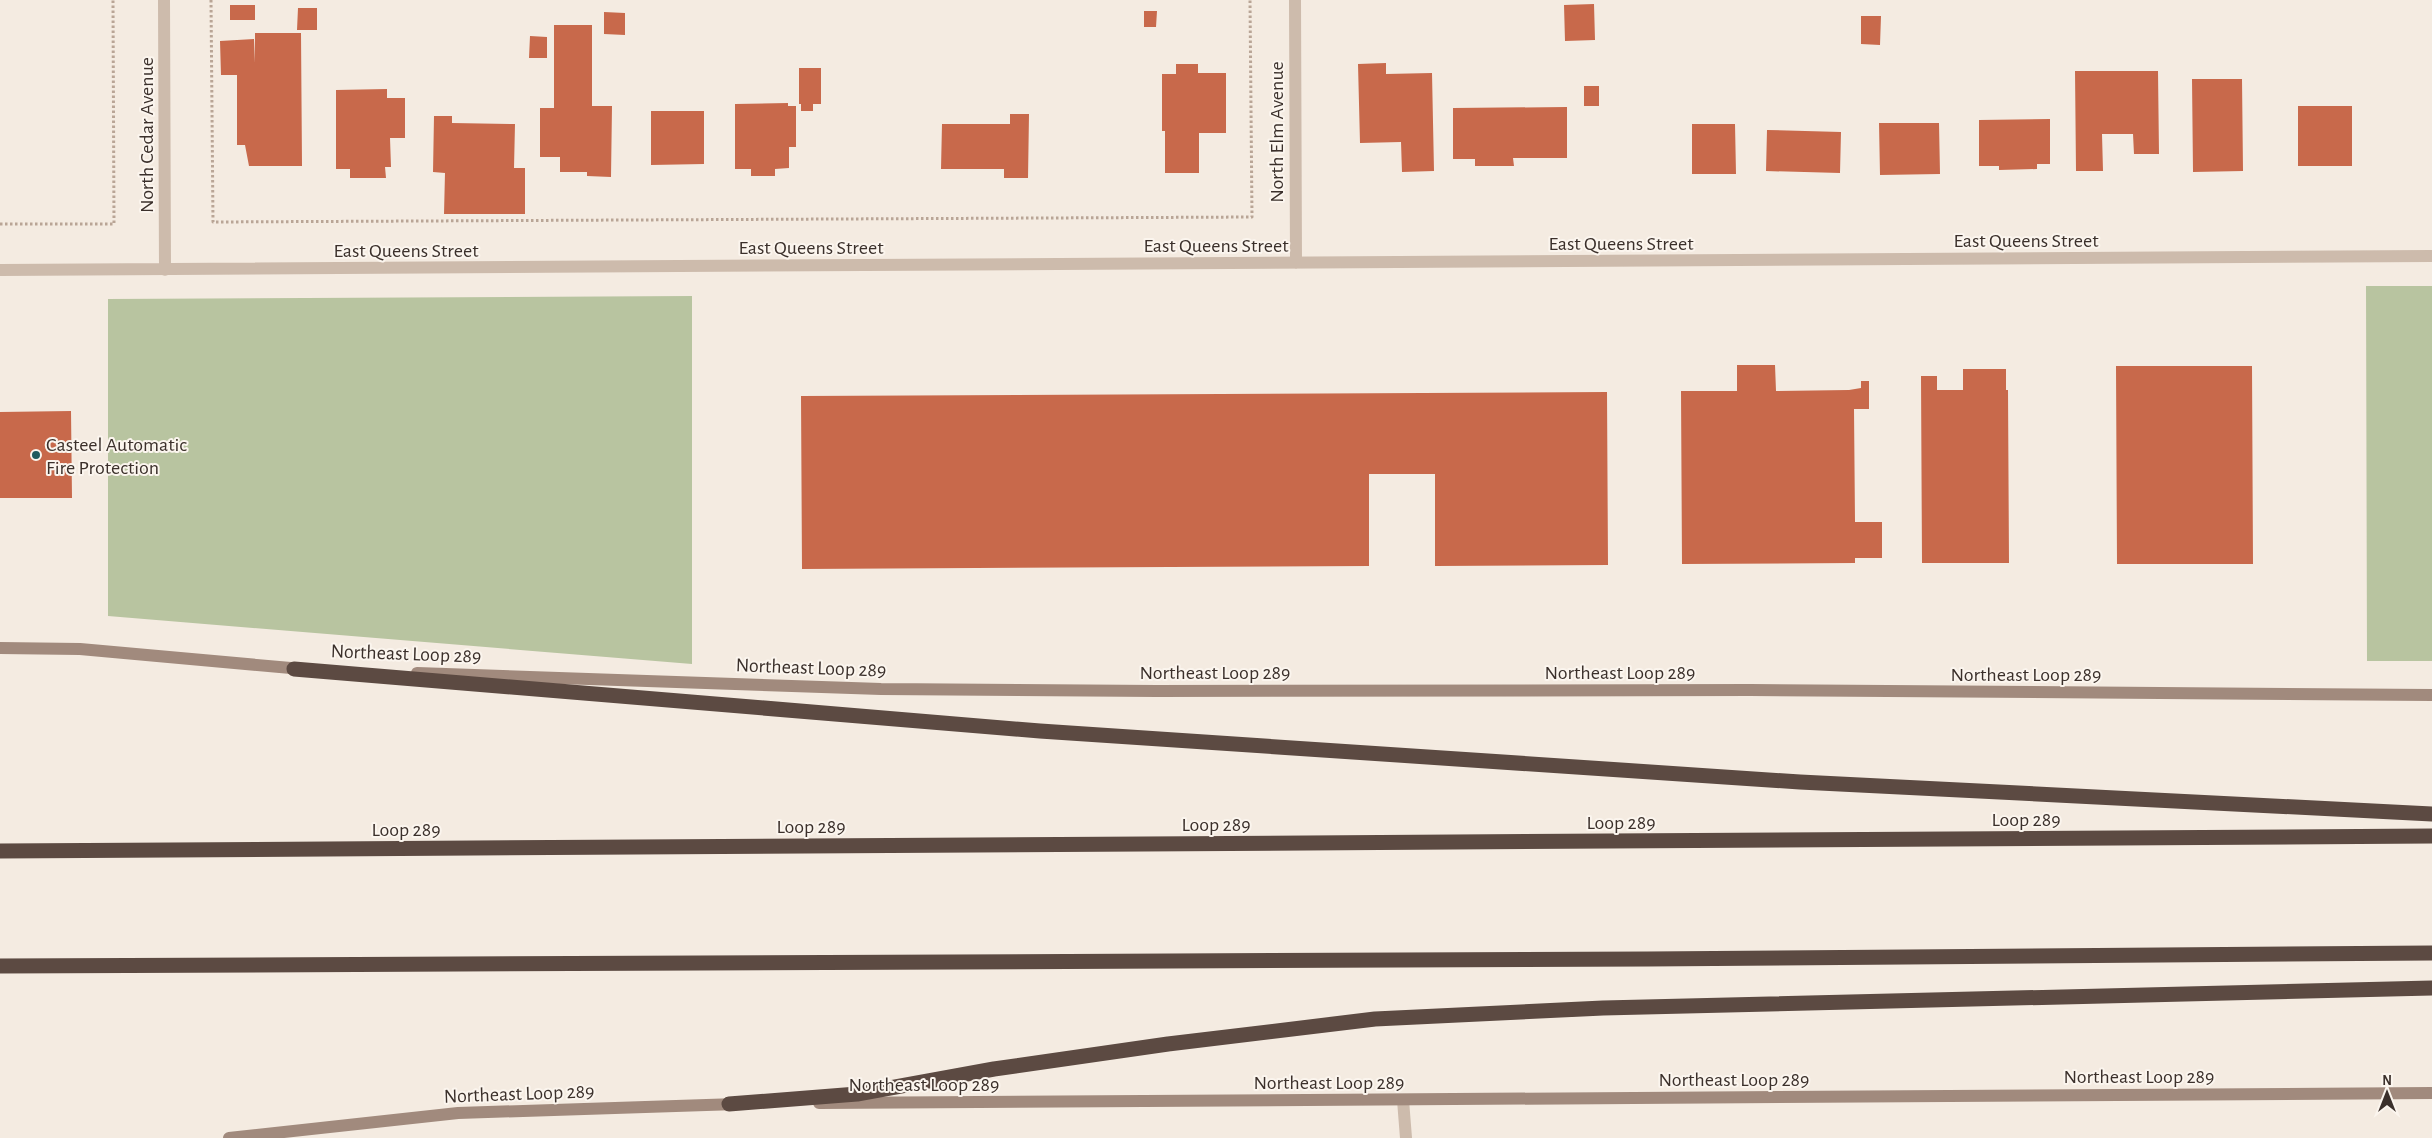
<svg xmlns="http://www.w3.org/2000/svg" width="2432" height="1138" viewBox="0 0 2432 1138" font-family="'Alegreya Sans',sans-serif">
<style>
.green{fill:#b8c4a0}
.building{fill:#c8694b}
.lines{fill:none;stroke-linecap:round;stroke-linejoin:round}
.path{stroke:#b9a596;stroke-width:3;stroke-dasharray:2.5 2.5;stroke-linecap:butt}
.service{stroke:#cdbbac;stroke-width:12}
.minor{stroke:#cdbbac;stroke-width:12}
.secondary{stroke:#a18a7d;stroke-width:12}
.motorway{stroke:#5c4a42;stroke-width:15}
.poi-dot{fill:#1f5a5e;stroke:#fbf5ee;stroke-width:2}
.labels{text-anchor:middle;stroke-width:4;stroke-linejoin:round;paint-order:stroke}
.street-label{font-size:20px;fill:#3b302b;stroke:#fbf5ee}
.poi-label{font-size:20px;fill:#3b302b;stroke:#fbf5ee;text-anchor:start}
</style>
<rect width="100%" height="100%" fill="#f4ebe1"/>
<!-- green -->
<path class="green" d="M2366,286h66v375h-65z
M692,296v368l-584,-48v-317z"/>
<!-- building -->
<path class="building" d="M1594,4l1,36 -30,1 -1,-36z
M230,5h25v15h-25z
M298,8h19v22h-20z
M1144,11h13l-1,16h-12z
M604,12l21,1v22l-21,-1z
M1861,16h20l-1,29 -19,-1z
M554,25h38v81h20l-1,71 -24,-1v-4h-27v-15h-20v-49h14z
M255,33h46l1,133h-53l-4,-21h-8v-70h-16l-1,-34 34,-2 1,24z
M530,36l17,1v21h-18z
M1386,63v11l46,-1 2,98 -32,1 -1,-30 -41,1 -2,-79z
M1176,64h22v9h28v60h-27v40h-34v-42h-3v-57h14z
M799,68h22v36h-8v7h-12v-7h-2z
M2075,71h83l1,83h-25l-1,-20h-31l1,37h-27z
M2192,79h50l1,92 -50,1z
M1584,86h15v20h-15z
M387,89v9h18v40h-15l1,29h-6l1,11h-36v-9h-14v-79z
M788,103v3h8v41h-7v21l-14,1v7h-24v-7h-16v-65z
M2298,106h54v60h-54z
M1567,107v51h-54l1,8h-39v-7h-22v-51z
M651,111h53v53l-53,1z
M1010,114h19l-1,64h-24v-9h-63l1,-45h68z
M434,116h18v7l63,1 -1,44h11v46h-81l1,-41 -12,-1z
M2050,119v45h-13v5l-38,1v-4h-20v-46z
M1879,123h60l1,51 -60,1z
M1692,124h43l1,50h-44z
M1767,130l74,2 -1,41 -74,-2z
M1737,365h38l1,26 73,-1 12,-2v-7h8v28h-15l1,113h27v36h-27v5l-173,1 -1,-173h56z
M2116,366h136l1,198h-136z
M1963,369h43v21h2l1,173h-87l-1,-187h16v14h26z
M1607,392l1,173 -173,1v-92h-66v92l-567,3 -1,-173z
M71,411l1,87h-72v-86z"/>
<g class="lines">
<!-- path -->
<path class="path" d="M211,0l2,222 1039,-5 -2,-217
M0,224h114l-1,-224"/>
<!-- service -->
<path class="service" d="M1403,1100l3,38"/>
<!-- minor -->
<path class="minor" d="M164,0l1,270
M1295,0l1,263
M0,270l2432,-14"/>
<!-- secondary -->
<path class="secondary" d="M0,648l80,1 222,20
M417,673l464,16 276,2 593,-1 682,5
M819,1103l1613,-10
M229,1138l229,-25 279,-9"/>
<!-- motorway -->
<path class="motorway" d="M294,669l746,62 760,51 632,32
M0,851l2432,-15
M0,966l1648,-7 784,-6
M729,1104l128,-10 137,-25 174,-25 207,-25 228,-11 829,-20"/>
</g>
<!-- markers -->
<circle class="poi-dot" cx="36" cy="455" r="5"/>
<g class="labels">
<!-- street labels -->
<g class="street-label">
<text transform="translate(1276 132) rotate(-90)" y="7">North Elm Avenue</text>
<text transform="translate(146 135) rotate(-90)" y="7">North Cedar Avenue</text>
<text x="2026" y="247">East Queens Street</text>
<text x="1621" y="250">East Queens Street</text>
<text x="1216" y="252">East Queens Street</text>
<text x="811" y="254">East Queens Street</text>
<text x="406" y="257">East Queens Street</text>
<text transform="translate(406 653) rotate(2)" y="7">Northeast Loop 289</text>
<text transform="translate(811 667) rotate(2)" y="7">Northeast Loop 289</text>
<text x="1215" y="679">Northeast Loop 289</text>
<text x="1620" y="679">Northeast Loop 289</text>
<text x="2026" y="681">Northeast Loop 289</text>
<text x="2026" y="826">Loop 289</text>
<text x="1621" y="829">Loop 289</text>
<text x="1216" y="831">Loop 289</text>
<text x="811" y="833">Loop 289</text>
<text x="406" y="836">Loop 289</text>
<text x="2139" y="1083">Northeast Loop 289</text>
<text x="1734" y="1086">Northeast Loop 289</text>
<text x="1329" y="1089">Northeast Loop 289</text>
<text x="924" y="1091">Northeast Loop 289</text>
<text transform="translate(519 1093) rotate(-2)" y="7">Northeast Loop 289</text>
</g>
<!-- poi labels -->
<g class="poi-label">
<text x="46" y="451">Casteel Automatic<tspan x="46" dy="23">Fire Protection</tspan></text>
</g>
</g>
<!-- north arrow -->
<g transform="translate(2387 1093)" stroke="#fbf5ee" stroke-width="4" paint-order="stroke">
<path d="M0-4L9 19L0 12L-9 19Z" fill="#3b302b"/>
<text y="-8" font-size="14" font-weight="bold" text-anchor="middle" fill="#3b302b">N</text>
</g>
</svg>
